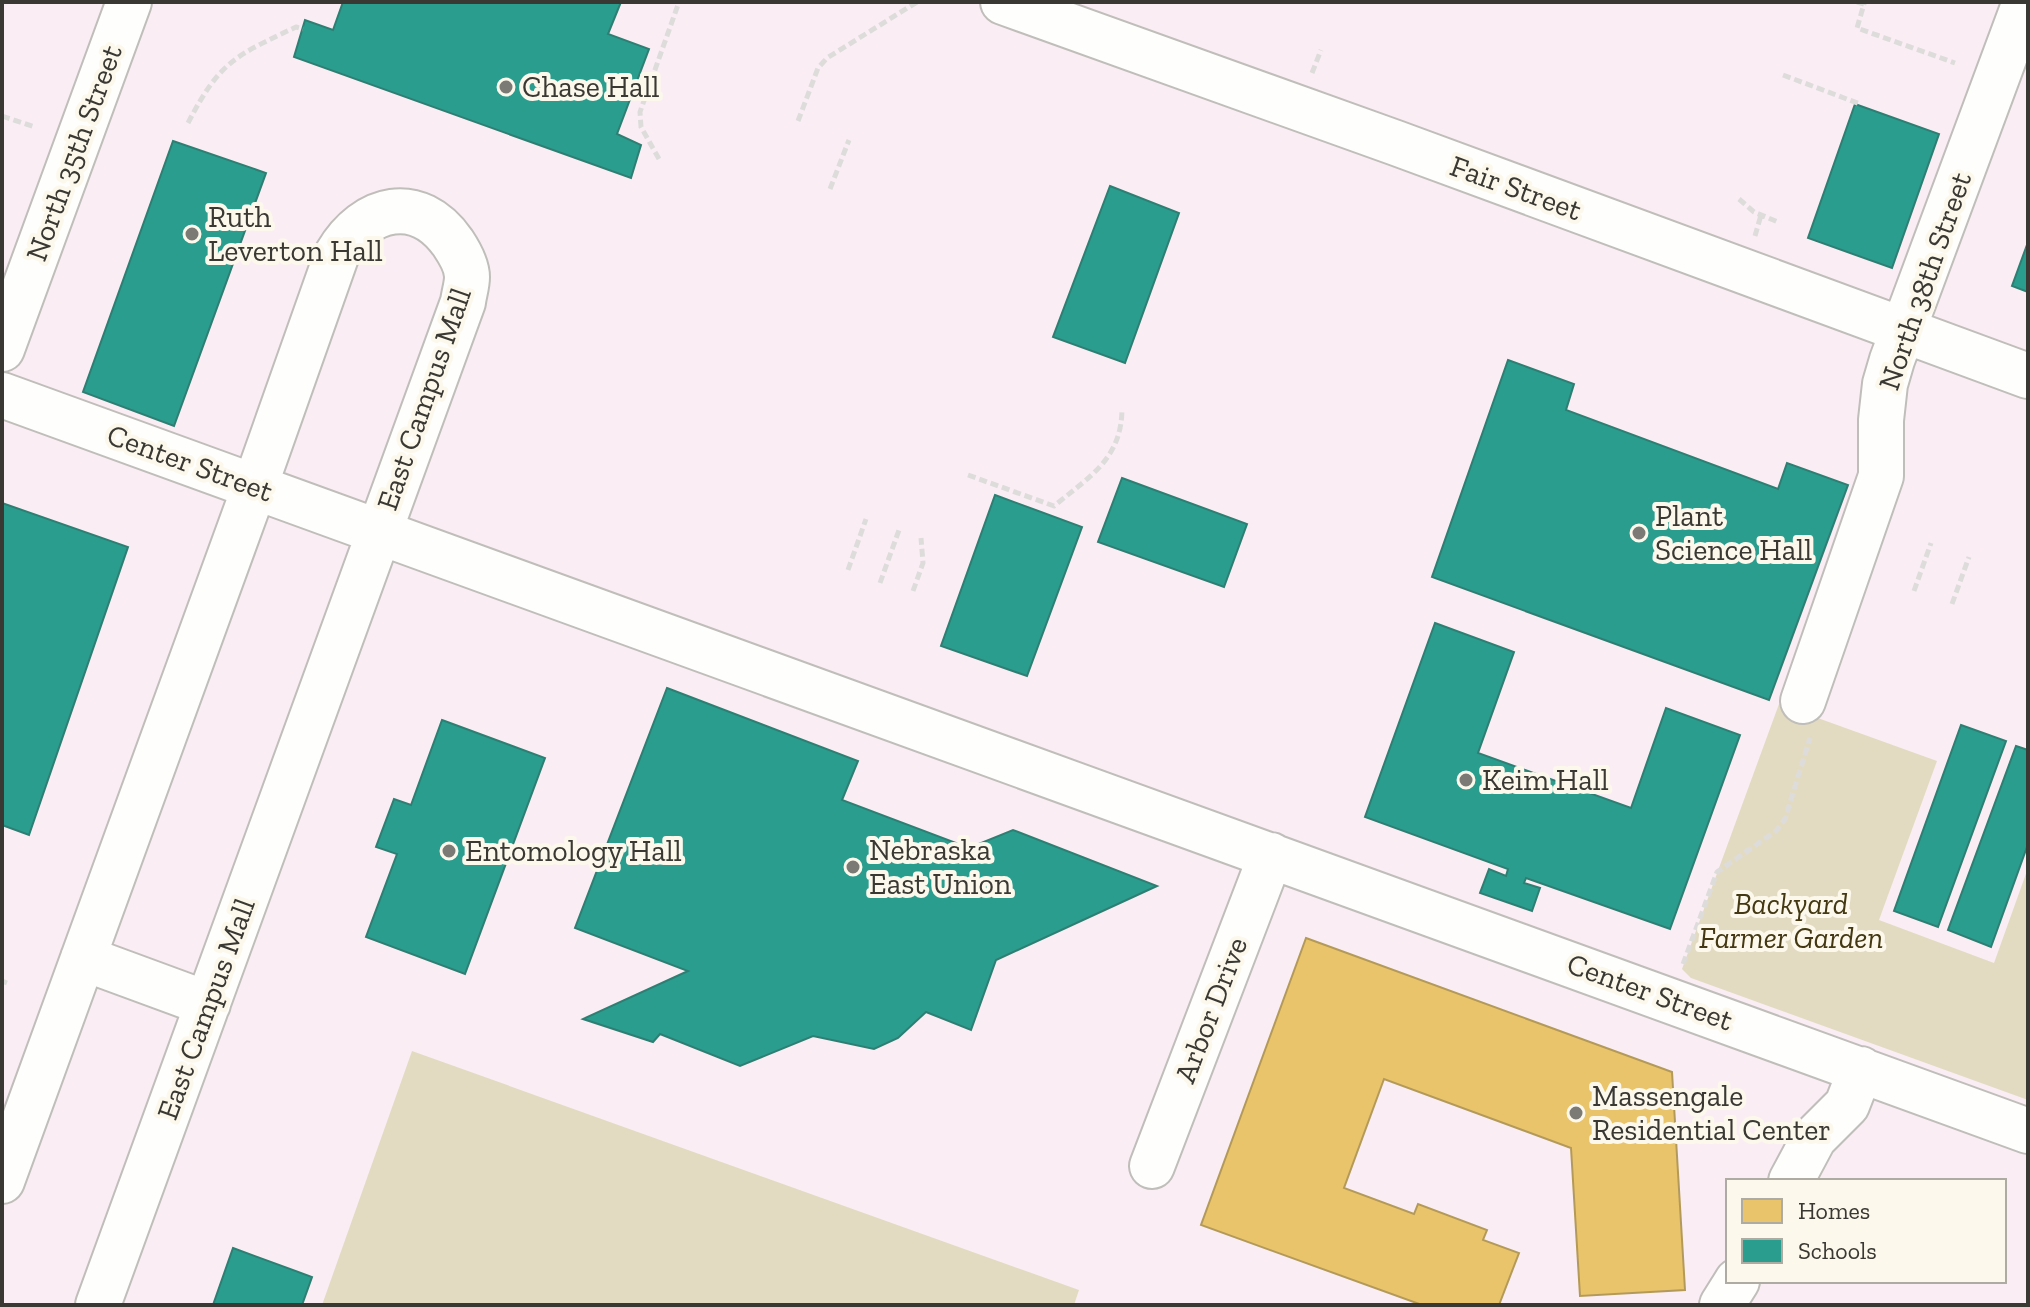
<svg xmlns="http://www.w3.org/2000/svg" width="2030" height="1307" viewBox="0 0 2030 1307" font-family="'Zilla Slab',serif">
<style>
.education{fill:#faeef4;fill-rule:evenodd}
.green{fill:#e3dbc1}
.homes{fill:#e9c46a;stroke:#b49a5a;stroke-width:2}
.schools{fill:#2a9d8f;stroke:#2e7f73;stroke-width:2}
.lines{fill:none;stroke-linecap:round;stroke-linejoin:round}
.minor-casing{stroke:#c0beba;stroke-width:48}
.path{stroke:#dddcdb;stroke-width:5;stroke-dasharray:8 4;stroke-linecap:butt}
.minor{stroke:#fefefd;stroke-width:44}
.poi-dot{fill:#7c7a75;stroke:#fcf8ec;stroke-width:3}
.labels{text-anchor:middle;stroke-width:8;stroke-linejoin:round;paint-order:stroke}
.poi-label{font-size:30px;fill:#393833;stroke:#fcf8ec;text-anchor:start}
.street-label{font-size:30px;fill:#393833;stroke:#fcf8ec}
.park-label{font-size:30px;font-style:italic;fill:#433811;stroke:#fcf8ec}
</style>
<rect width="100%" height="100%" fill="#f8f6f0"/>
<!-- education -->
<path class="education" d="M2,2h2026v1303h-2026zM1728,1181h276v100h-276z"/>
<!-- green -->
<path class="green" d="M1779,704l158,57 -58,159 115,43 34,-95v232l-337,-122 -9,-9z
M412,1051l667,239 -5,15h-752z"/>
<!-- homes -->
<path class="homes" d="M1306,938l366,134 13,218 -105,6 -9,-148 -187,-69 -40,109 70,26 4,-10 69,26 -4,10 36,13 -20,52h-77l-221,-80z"/>
<!-- schools -->
<path class="schools" d="M343,2h278l-13,32 41,15 -32,85 24,11 -10,33 -337,-121 11,-37 28,10z
M1855,104l84,30 -47,134 -84,-30z
M173,141l93,32 -92,253 -91,-34z
M1110,186l69,27 -54,150 -72,-26z
M2028,242v50l-16,-6z
M1508,360l66,24 -8,26 212,79 9,-26 61,22 -79,215 -337,-123z
M1122,478l125,46 -23,63 -126,-45z
M995,495l87,32 -55,149 -86,-30z
M2,503l126,44 -99,288 -27,-10z
M1435,623l79,29 -36,101 153,55 35,-100 74,27 -70,194 -144,-51 -2,5 16,5 -8,23 -52,-18 9,-24 17,7 2,-7 -143,-52z
M667,688l191,73 -16,39 127,48 44,-18 144,56 -161,74 -25,70 -45,-18 -28,26 -24,11 -61,-13 -73,30 -80,-32 -7,8 -70,-23 105,-48 -113,-43z
M442,720l103,38 -80,216 -99,-37 31,-83 -21,-7 18,-48 17,6z
M1961,725l45,16 -68,186 -44,-16z
M2016,746l12,4v94l-37,103 -43,-17z
M233,1248l79,29 -10,28h-89z"/>
<g class="lines">
<defs>
<path id="minor" d="M1003,2l393,141 632,233
M2,349l127,-347
M2,395l2026,736
M1803,701l78,-225v-56l4,-36 7,-24 133,-358
M83,958l125,46
M1152,1166l119,-311
M2,1181l253,-695 82,-232c28,-48 81,-61 116,-11 6,9 14,22 14,34 0,8 -3,17 -4,25l-365,1003
M1791,1181l23,-43 33,-33 14,-36
M1722,1305l15,-24"/>
</defs>
<!-- minor casing -->
<use href="#minor" class="minor-casing"/>
<!-- path -->
<path class="path" d="M1857,2l7,2 -7,24 98,35
M1312,73l9,-23
M1783,75l77,29
M2,116l33,11
M798,121l20,-53 9,-10 90,-56
M188,123c32,-62 47,-67 108,-96l7,2
M659,159l-18,-32 -1,-15 39,-110
M830,189l19,-49
M1739,199l15,13 24,10
M1755,236l6,-21
M968,475l86,31c35,-29 68,-47 68,-98
M848,570l18,-51
M880,583l19,-53
M913,591l10,-28 -2,-25
M1914,591l17,-48
M1952,604l17,-47
M1683,964l34,-92 59,-41 9,-12 25,-81
M2,981l5,2"/>
<!-- minor -->
<use href="#minor" class="minor"/>
</g>
<!-- markers -->
<g class="poi-dot">
<circle cx="506" cy="87" r="8"/>
<circle cx="192" cy="234" r="8"/>
<circle cx="1639" cy="533" r="8"/>
<circle cx="1466" cy="780" r="8"/>
<circle cx="449" cy="851" r="8"/>
<circle cx="853" cy="867" r="8"/>
<circle cx="1576" cy="1113" r="8"/>
</g>
<g class="labels">
<!-- poi labels -->
<g class="poi-label">
<text x="522" y="97">Chase Hall</text>
<text x="208" y="227">Ruth<tspan x="208" dy="34">Leverton Hall</tspan></text>
<text x="1655" y="526">Plant<tspan x="1655" dy="34">Science Hall</tspan></text>
<text x="1482" y="790">Keim Hall</text>
<text x="869" y="860">Nebraska<tspan x="869" dy="34">East Union</tspan></text>
<text x="465" y="861">Entomology Hall</text>
<text x="1592" y="1106">Massengale<tspan x="1592" dy="34">Residential Center</tspan></text>
</g>
<!-- street labels -->
<g class="street-label">
<text transform="translate(74 153) rotate(-70)" y="10">North 35th Street</text>
<text transform="translate(1516 188) rotate(20)" y="10">Fair Street</text>
<text transform="translate(1925 281) rotate(-71)" y="10">North 38th Street</text>
<text transform="translate(424 399) rotate(-71)" y="10">East Campus Mall</text>
<text transform="translate(190 463) rotate(20)" y="10">Center Street</text>
<text transform="translate(1650 992) rotate(20)" y="10">Center Street</text>
<text transform="translate(206 1009) rotate(-70)" y="10">East Campus Mall</text>
<text transform="translate(1211 1010) rotate(-69)" y="10">Arbor Drive</text>
</g>
<!-- park labels -->
<g class="park-label">
<text x="1791" y="914">Backyard<tspan x="1791" dy="34">Farmer Garden</tspan></text>
</g>
</g>
<!-- border -->
<rect width="2030" height="1307" fill="none" stroke="#393833" stroke-width="8"/>
<!-- legend -->
<rect x="1726" y="1179" width="280" height="104" fill="#fcf8ec" stroke="#aeaba2" stroke-width="2"/>
<rect x="1742" y="1199" width="40" height="24" fill="#e9c46a" stroke="#aeaba2" stroke-width="2"/>
<text x="1798" y="1219" font-size="24" fill="#393833">Homes</text>
<rect x="1742" y="1239" width="40" height="24" fill="#2a9d8f" stroke="#aeaba2" stroke-width="2"/>
<text x="1798" y="1259" font-size="24" fill="#393833">Schools</text>
</svg>
